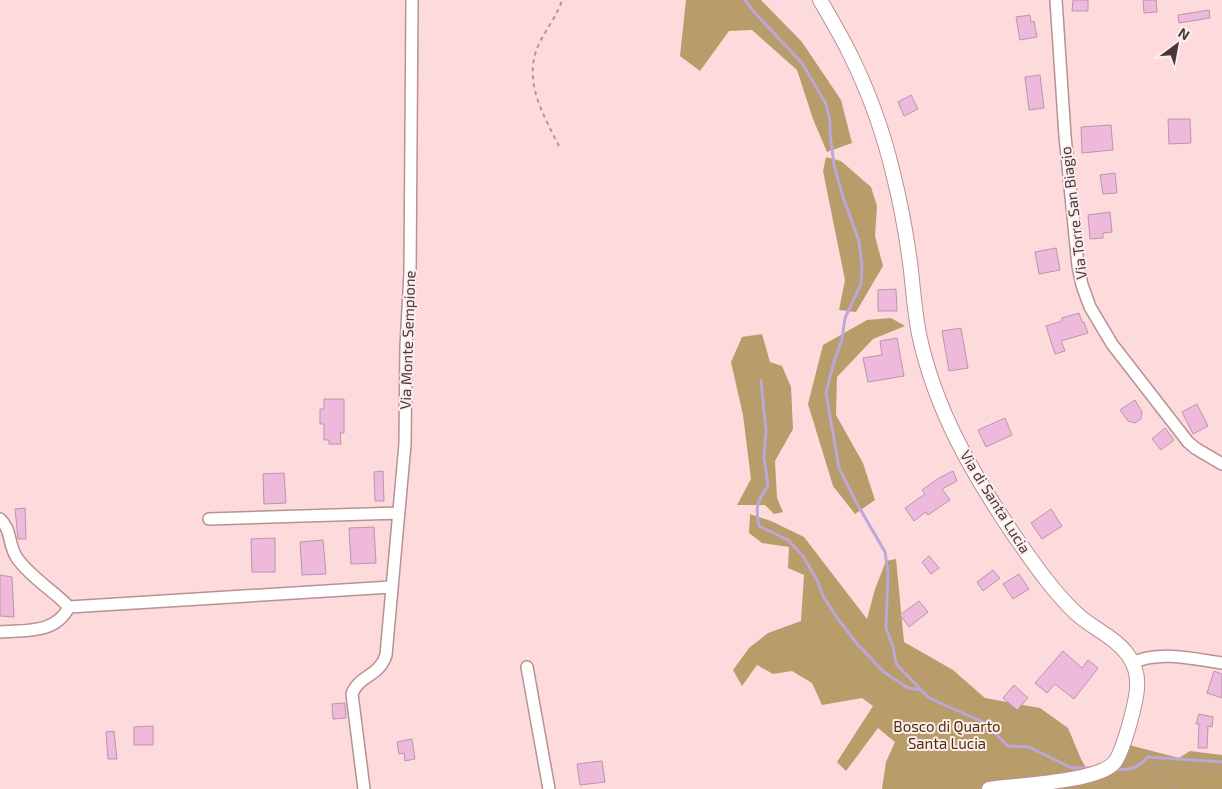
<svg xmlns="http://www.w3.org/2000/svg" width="1222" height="789" viewBox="0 0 1222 789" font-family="'Exo 2',sans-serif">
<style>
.forest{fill:#b89c69}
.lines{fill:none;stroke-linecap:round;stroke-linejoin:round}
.stream{stroke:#bda6d8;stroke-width:3}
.building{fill:#efb9dc;stroke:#b697ab}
.minor-casing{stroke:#b79193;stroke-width:14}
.tertiary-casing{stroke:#b79193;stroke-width:16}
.path{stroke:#b19798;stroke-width:2;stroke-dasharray:4 4;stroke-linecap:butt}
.minor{stroke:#fff;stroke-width:11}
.tertiary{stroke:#fff;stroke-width:14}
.labels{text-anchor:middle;stroke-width:4;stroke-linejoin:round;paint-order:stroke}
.street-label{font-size:15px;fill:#483839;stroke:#feedee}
.park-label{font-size:15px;fill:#49350a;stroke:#feedee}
</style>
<rect width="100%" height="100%" fill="#fddbdd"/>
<!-- forest -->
<path class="forest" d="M686,0h75l41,42 39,58 11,43 -25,9 -14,-33 -16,-49 -45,-40 -23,1 -29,40 -20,-15z
M826,157l15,4 30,26 6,19 -2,30 8,30 -27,46 -17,-2 6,-30 -22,-109z
M891,318l14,8 -32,13 -36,38 -1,38 27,48 12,37 -20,14 -22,-28 -25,-82 15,-59 44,-25z
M762,334l8,28 12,4 9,21 2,42 -18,32 2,37 6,14 -9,2 -9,-9h-28l14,-26 -8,-64 -12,-53 11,-25z
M750,514l21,7 33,16 63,82 8,-30 11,-28 10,-2 8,83 49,28 32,28 55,10 28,20 13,31 12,21 36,-35 50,13 11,-7 32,4v34h-340l4,-27 9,-20 -17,-14 -32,43 -9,-9 36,-56 -11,-8 -40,7 -10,-22 -20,-12 -19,3 -16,-9 -15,21 -9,-16 16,-22 19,-15 33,-12 3,-46 -16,-7 1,-21 -27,-4 -13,-10z"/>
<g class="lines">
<!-- stream -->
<path class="stream" d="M745,0l9,12 48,51 24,41 4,17v12l4,32 9,32 16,44 3,24 -1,19 -16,34 -3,21 -9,26 -7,28 13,75 16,32 30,52 3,21 -2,55 7,19 3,17 33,34 54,24 25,24 21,1 43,21h19
M761,380l5,51 -2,26 4,29c-11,15 -13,22 -9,40l29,14 15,16 15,26 5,14 15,23 20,26 26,27 24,16 13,2
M1113,769c17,2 23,0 35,-12l74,5"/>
</g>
<!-- building -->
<path class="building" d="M1073,0h15v11h-16z
M1143,0h13l1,12 -13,1z
M1209,10l1,8 -31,5 -1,-8z
M1030,15l1,7 3,-1 3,16 -17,3 -4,-23z
M1040,75l4,33 -15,2 -4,-33z
M911,95l7,14 -14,7 -6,-14z
M1168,119h22l1,24 -22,1z
M1111,125l2,25 -31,3 -1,-26z
M1115,173l2,20 -14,1 -3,-19z
M1110,212l2,20 -9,1v5l-13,1 -2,-24z
M1056,248l4,22 -21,4 -4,-22z
M896,289l1,22h-19v-21z
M1079,313l3,9h2l4,11 -27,8 4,10 -10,3 -9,-28 16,-5v-3z
M961,328l7,40 -19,3 -7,-40z
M897,338l7,38 -36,6 -5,-24 19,-3 -2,-14z
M324,399h20v34h-4l1,11h-12v-4h-5v-16h-4v-15h4z
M1135,400l7,12 -1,7 -6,4 -7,-2 -8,-11z
M1197,404l11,22 -15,8 -11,-22z
M1005,418l7,17 -26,12 -8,-17z
M1165,428l9,12 -13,10 -9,-11z
M383,471l1,30h-9l-1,-29z
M953,471l4,10 -15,8 8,11 -22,15 -2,-3 -12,9 -9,-13 20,-14 -3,-4 17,-12z
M284,473l2,30 -22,1 -1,-30z
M25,508l1,31h-8l-3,-30z
M1051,509l11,17 -20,13 -11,-16z
M374,527l2,36 -25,1 -2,-36z
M275,538v34h-23l-1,-33z
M323,540l3,34 -24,1 -2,-33z
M929,556l10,12 -8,6 -9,-12z
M993,570l7,8 -17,13 -6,-9z
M1019,574l10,15 -16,10 -10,-15z
M0,575l12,2 2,40 -14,-1z
M919,601l9,11 -19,15 -9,-12z
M1063,651l19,17 6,-8 10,8 -24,31 -19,-15 -8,9 -12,-10z
M1214,671l8,3v24l-15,-5z
M1014,685l14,13 -11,12 -14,-12z
M345,703l1,15 -13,1 -1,-15z
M1199,714l14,3 -1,10 -4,-1 -1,22h-9l1,-24h-3z
M153,726v19h-19v-18z
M114,731l3,28h-9l-2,-27z
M412,739l3,20 -10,2 -1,-8 -5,1 -2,-12z
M602,761l3,21 -25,3 -3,-21z"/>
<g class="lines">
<defs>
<path id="minor" d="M1056,0l9,136 13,130 4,19 8,22 22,37 76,98 7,6 27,16
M0,519c12,11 8,26 17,39 14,20 36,32 52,49
M209,519l190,-6
M0,632c27,-2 55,2 69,-25l322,-20
M1132,663c28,-13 61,-4 90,0
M527,667l22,122
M364,789l-12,-95c6,-18 28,-18 34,-39l19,-211 1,-98 4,-73 2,-273"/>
<path id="tertiary" d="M820,0c10,17 20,34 29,52 19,38 34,79 44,121 8,32 14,65 18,97 2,21 4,43 8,64 16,76 54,141 97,204 19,27 38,55 62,77 16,14 38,23 50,40 7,10 10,22 9,33 -1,15 -14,65 -23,75 -17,19 -98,22 -125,26"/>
</defs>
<!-- minor casing -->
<use href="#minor" class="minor-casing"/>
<!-- tertiary casing -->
<use href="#tertiary" class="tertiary-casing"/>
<!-- path -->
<path class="path" d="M559,146c-16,-32 -37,-66 -20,-102 7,-15 18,-28 23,-44
M1175,789l-21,-26 68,7"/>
<!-- minor -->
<use href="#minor" class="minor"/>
<!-- tertiary -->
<use href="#tertiary" class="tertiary"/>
</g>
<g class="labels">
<!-- street labels -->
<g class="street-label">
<text transform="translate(1074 213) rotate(-97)" y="5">Via Torre San Biagio</text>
<text transform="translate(408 340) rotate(-88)" y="5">Via Monte Sempione</text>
<text transform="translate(995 502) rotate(58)" y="5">Via di Santa Lucia</text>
</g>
<!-- park labels -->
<g class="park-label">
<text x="947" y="732">Bosco di Quarto<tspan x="947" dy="17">Santa Lucia</tspan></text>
</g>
</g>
<!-- north arrow -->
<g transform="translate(1177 45) rotate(32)" stroke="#feedee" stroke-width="4" paint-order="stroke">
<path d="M0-4L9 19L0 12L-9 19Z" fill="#483839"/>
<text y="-8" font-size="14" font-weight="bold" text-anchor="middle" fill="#483839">N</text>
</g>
</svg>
